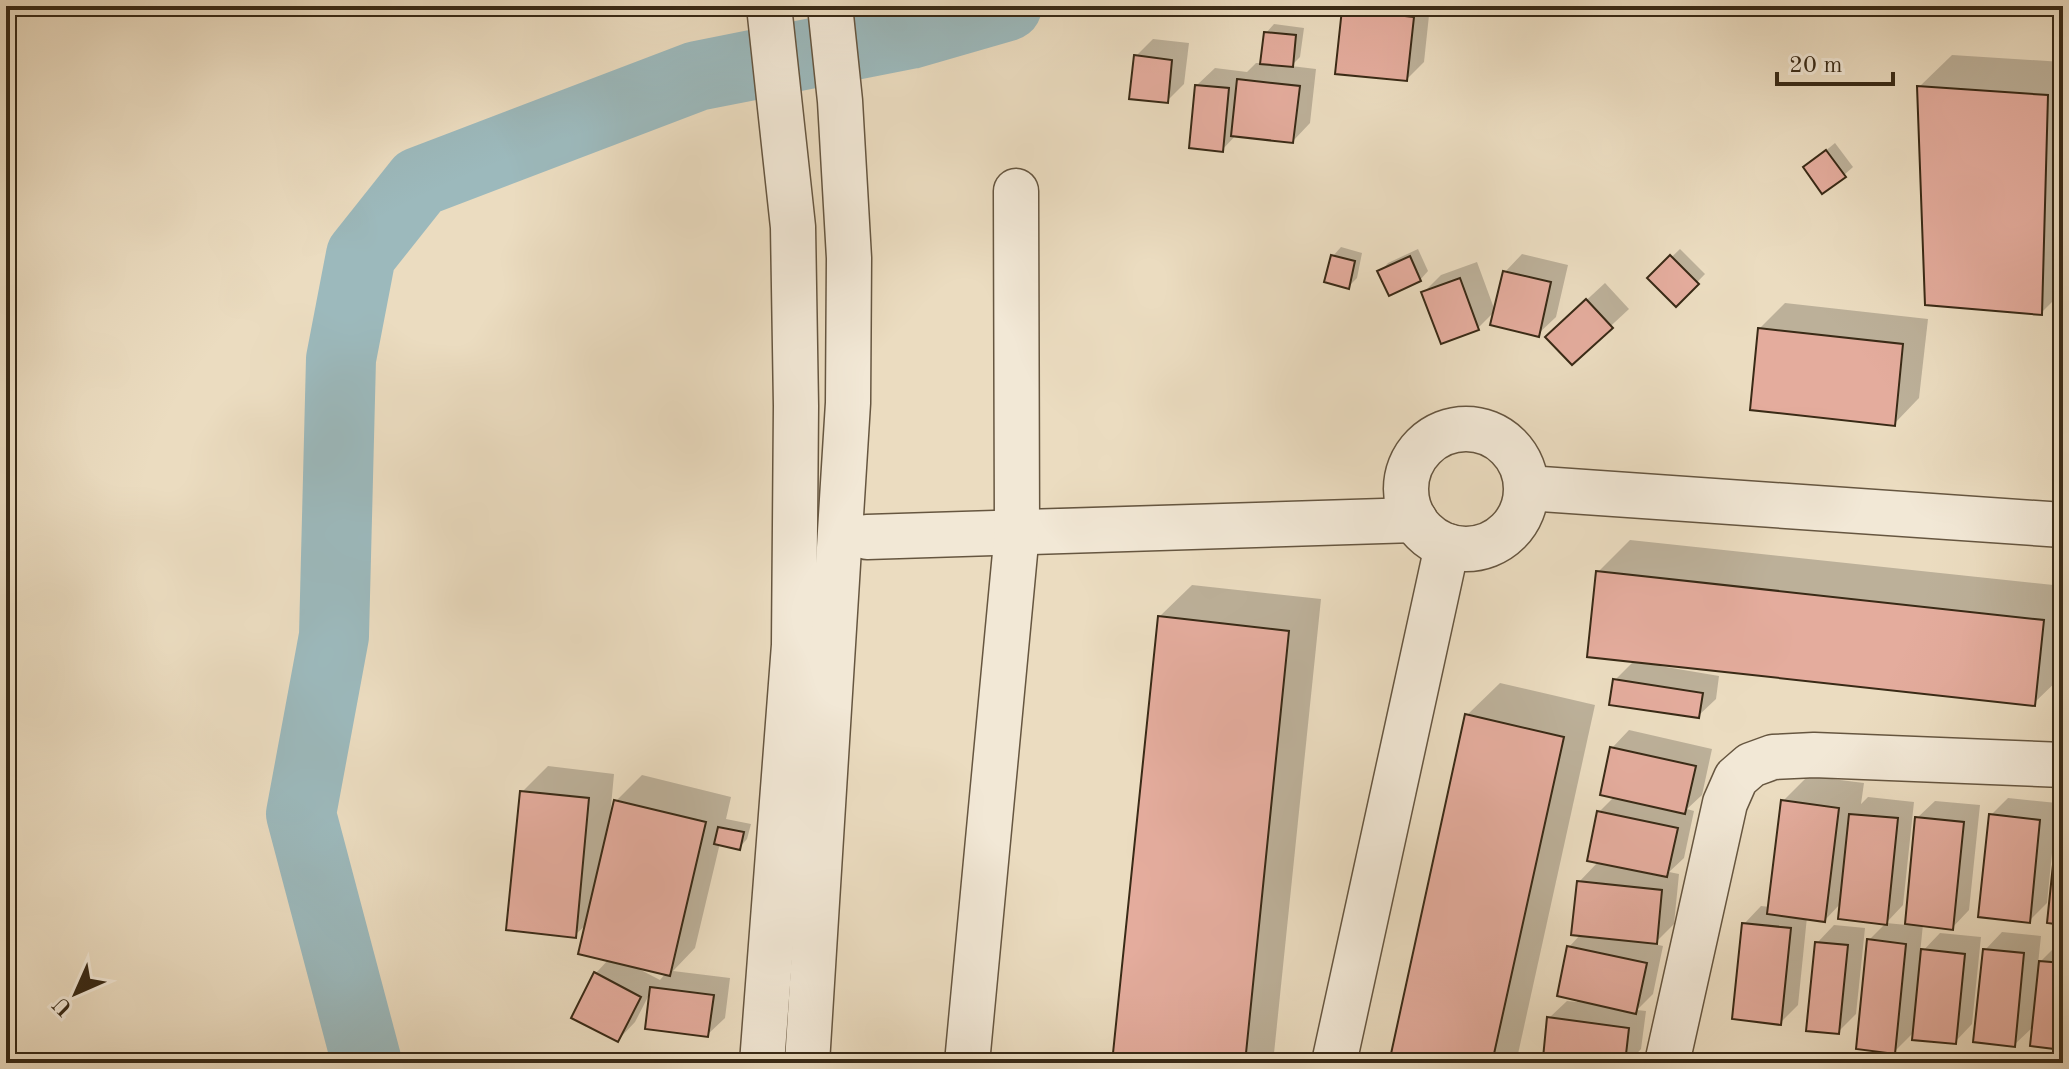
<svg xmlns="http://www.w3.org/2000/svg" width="2069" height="1069" font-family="'Old Standard TT',serif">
	<rect width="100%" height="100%" fill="#ebdcc0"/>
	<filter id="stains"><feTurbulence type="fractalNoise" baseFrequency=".0025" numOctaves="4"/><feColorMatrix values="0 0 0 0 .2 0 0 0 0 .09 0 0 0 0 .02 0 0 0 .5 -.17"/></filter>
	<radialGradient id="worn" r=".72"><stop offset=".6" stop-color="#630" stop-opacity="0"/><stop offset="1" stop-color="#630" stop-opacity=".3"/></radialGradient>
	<!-- shadow -->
	<g fill="#0003" fill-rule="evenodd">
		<polygon points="1348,6 1430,6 1424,62 1407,79 1344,10"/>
		<polygon points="1274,24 1304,28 1300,57 1291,66 1316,69 1310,123 1293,141 1237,134 1222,150 1197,85 1215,68 1247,72 1256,63 1262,63 1266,33"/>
		<polygon points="1153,39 1189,43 1184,84 1167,101 1136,56"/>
		<polygon points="1952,55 2063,62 2063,291 2041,313 1919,87"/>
		<polygon points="1835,143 1853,167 1844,175 1806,167"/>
		<polygon points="1341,247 1362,253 1357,278 1348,287 1333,256"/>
		<polygon points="1418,249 1428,271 1420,280 1380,272 1388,263"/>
		<polygon points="1680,249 1705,274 1676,304 1650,278"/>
		<polygon points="1522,254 1568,265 1556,317 1538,334 1495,311 1478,328 1424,292 1441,275 1477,262 1495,311 1505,272"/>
		<polygon points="1605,283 1629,309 1572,362 1565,320"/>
		<polygon points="1785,303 1928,319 1919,398 1894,424 1759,329"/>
		<polygon points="1630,540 2063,586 2063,675 2034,703 1660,663 1660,666 1719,676 1716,699 1698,716 1615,680 1635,660 1598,572"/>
		<polygon points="1192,585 1321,599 1273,1063 1114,1063 1159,617"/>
		<polygon points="1500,683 1595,705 1516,1063 1391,1063 1467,715"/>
		<polygon points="1629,730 1712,749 1702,795 1687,809 1694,811 1684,858 1669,872 1679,874 1674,924 1654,944 1663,946 1653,994 1637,1010 1646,1011 1641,1049 1628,1063 1536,1063 1545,1054 1549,1018 1567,1001 1577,1002 1569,947 1581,934 1579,882 1599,861 1599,812 1615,796 1612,748"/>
		<path d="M548,766l66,8 -4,43 6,-16 26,-26 89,22 -5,22 25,5 -4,15 -8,9 -19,-5 -25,105 -22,23 57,7 -5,40 -18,17 -56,-44 -16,31 -17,18 -22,-67 13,-14 -21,-36 -13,12 -53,-143zM635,967l31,6 -6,7z"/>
		<polygon points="1808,776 1864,783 1861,804 1868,797 1914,802 1903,905 1886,923 1907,925 1917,818 1935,801 1980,805 1969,910 1952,928 1923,924 1920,954 1940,933 1981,937 1972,1024 1955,1042 1914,1038 1915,1031 1894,1052 1858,1048 1869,940 1886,923 1840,918 1841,903 1825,920 1807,917 1798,1005 1780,1023 1734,1018 1744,924 1761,906 1770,907 1783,801"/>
		<polygon points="2008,798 2057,803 2047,903 2029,921 1991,815"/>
		<polygon points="1834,925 1865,928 1856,1014 1838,1032 1817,943"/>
		<polygon points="2002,932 2041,936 2038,964 2058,944 2063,945 2063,1048 2035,1025 2014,1045 1985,950"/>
	</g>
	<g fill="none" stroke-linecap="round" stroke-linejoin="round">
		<!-- river -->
		<polyline stroke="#9cb9bc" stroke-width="70" points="367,1063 301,814 334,636 341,359 361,255 419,182 697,76 910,34 1007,6"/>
	</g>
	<!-- building -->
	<g fill="#e4ac9d" stroke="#392a16" stroke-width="2">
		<polygon points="1342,9 1414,17 1407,81 1335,74"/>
		<polygon points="1264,32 1296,35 1293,67 1260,64"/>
		<polygon points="1134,55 1172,60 1168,103 1129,99"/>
		<polygon points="1237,79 1300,86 1293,143 1231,136"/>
		<polygon points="1195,85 1229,88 1223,152 1189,148"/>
		<polygon points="1917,86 2048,95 2042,315 1925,305"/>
		<polygon points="1826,150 1846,177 1822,194 1803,167"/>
		<polygon points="1331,255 1355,261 1349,289 1324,282"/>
		<polygon points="1670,255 1699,284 1676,307 1647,278"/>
		<polygon points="1410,256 1421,281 1389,296 1377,271"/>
		<polygon points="1503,271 1551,282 1539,337 1490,325"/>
		<polygon points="1460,278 1479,330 1441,344 1421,292"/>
		<polygon points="1586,299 1613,328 1572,365 1545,337"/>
		<polygon points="1758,328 1903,344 1895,426 1750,410"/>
		<polygon points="1596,571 2044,620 2035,706 1587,657"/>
		<polygon points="1158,616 1289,631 1245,1063 1112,1063"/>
		<polygon points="1613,679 1703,693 1699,718 1609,705"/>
		<polygon points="1465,714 1564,737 1492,1063 1389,1063"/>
		<polygon points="1610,747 1696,766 1685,814 1600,795"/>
		<polygon points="520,791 589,798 576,938 506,930"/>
		<polygon points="614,800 706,822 670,976 578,954"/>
		<polygon points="1781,800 1839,808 1825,922 1767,914"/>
		<polygon points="1597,811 1678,828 1667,877 1587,861"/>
		<polygon points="1849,814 1898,818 1887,925 1838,919"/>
		<polygon points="1989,814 2040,820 2030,923 1978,917"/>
		<polygon points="1915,817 1964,822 1953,930 1905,924"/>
		<polygon points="2057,826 2063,827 2063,925 2047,923"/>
		<polygon points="718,827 744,832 740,850 714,844"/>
		<polygon points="1577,881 1662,890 1657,944 1571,935"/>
		<polygon points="1742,923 1791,928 1781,1025 1732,1019"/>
		<polygon points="1867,939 1906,944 1895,1054 1856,1049"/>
		<polygon points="1815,942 1848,945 1839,1034 1806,1031"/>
		<polygon points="1567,946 1647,963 1636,1014 1557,996"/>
		<polygon points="1921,949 1965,954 1956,1044 1912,1040"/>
		<polygon points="1983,949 2024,953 2015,1047 1973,1042"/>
		<polygon points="2039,961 2063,963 2063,1050 2030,1046"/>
		<polygon points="594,972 641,997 618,1042 571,1018"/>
		<polygon points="650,987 714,995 708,1037 645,1029"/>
		<polygon points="1547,1017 1629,1028 1625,1063 1543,1058"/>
	</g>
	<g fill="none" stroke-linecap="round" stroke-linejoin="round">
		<!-- minor casing -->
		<g stroke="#665640" stroke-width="47">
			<g id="minor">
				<circle cx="1466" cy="489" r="60"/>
				<polyline points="1527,488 2063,525"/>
				<polyline points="867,537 1415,520"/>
				<polyline points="762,1063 794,645 796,406 793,227 769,6"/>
				<polyline points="807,1063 848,403 849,258 840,101 830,6"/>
				<polyline points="967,1063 1017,532 1016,191"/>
				<polyline points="1334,1063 1447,546"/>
				<polyline points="1667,1063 1725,803 1736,778 1751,765 1773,757 1814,755 2063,765"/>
			</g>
		</g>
		<!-- minor -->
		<use href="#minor" stroke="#f2e8d6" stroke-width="44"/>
	</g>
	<!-- margin -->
	<rect width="2069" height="1069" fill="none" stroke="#ebdcc0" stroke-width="32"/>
	<rect x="8" y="8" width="2053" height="1053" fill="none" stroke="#392a16" stroke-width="4"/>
	<rect x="16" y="16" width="2037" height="1037" fill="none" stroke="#392a16" stroke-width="2"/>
	<!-- north arrow -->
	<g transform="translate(76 993) rotate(225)" stroke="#f2e8d6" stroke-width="6" paint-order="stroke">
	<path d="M0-6L14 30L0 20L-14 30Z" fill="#392a16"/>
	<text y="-12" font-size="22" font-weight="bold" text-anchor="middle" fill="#392a16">U</text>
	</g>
	<!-- scale -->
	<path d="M1777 72v12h116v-12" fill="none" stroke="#392a16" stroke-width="4"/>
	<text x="1789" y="72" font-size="24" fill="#392a16" stroke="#f2e8d6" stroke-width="6" paint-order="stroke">20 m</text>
	<rect width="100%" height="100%" filter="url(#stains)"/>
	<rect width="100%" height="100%" fill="url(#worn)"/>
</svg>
